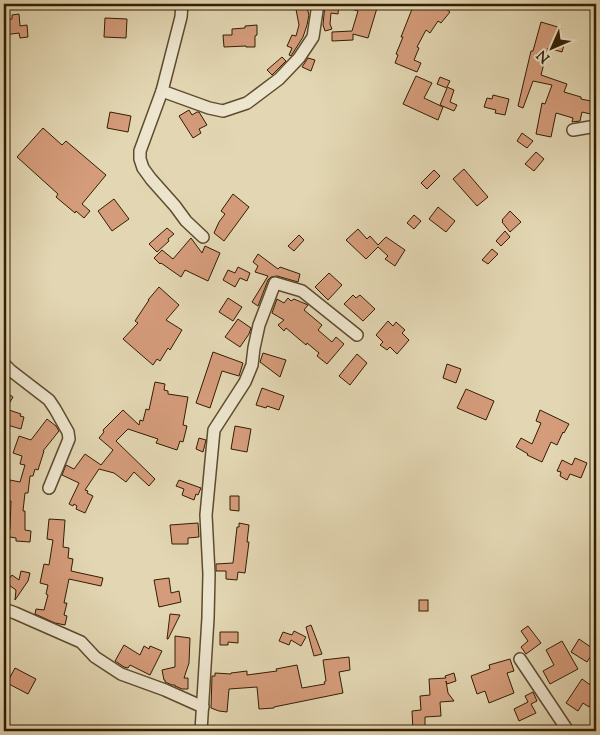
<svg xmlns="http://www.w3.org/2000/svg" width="600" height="735" font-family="'Sorts Mill Goudy',serif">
	<rect width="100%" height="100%" fill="#e3d7b3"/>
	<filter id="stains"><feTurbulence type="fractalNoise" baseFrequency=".004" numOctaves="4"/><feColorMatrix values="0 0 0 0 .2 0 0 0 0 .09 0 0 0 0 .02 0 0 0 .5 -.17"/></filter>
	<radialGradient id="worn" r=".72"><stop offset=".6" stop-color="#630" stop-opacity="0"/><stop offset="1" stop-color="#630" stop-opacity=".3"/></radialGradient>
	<!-- building -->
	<g fill="#d59c7b" stroke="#321e01">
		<polygon points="295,4 306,4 309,15 307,25 303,37 291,56 289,55 292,48 287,46 292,35 296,36 299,25"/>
		<polygon points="325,4 339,4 338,14 331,13 330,24 332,29 325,31 323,25"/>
		<polygon points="341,4 364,4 377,8 368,38 353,34 353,40 332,41 332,32 352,31 358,11 341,6"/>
		<polygon points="414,4 440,4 450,12 441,23 438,21 430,33 426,30 417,47 419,48 414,60 421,63 417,72 395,63 398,55 396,54 403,37 401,37"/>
		<polygon points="19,14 20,26 27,25 28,37 20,38 19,33 4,35 4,20 12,19 12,15"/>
		<polygon points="105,18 127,19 126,38 104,37"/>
		<polygon points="541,22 561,28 557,43 564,45 562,52 548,48 541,75 567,84 564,92 581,97 581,99 596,102 595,115 582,112 580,121 572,122 573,118 556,113 551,137 536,134 542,103 545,104 552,85 533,81 523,108 518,106 531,51 533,51"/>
		<polygon points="257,25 257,35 255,36 255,47 246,47 246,46 224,47 223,35 232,35 232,29 245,28 245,26"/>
		<polygon points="282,57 286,61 272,75 267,70"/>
		<polygon points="308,58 315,60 311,71 302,67"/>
		<polygon points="416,76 432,83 424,98 443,107 438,120 403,104"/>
		<polygon points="440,77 450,81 447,87 454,90 450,102 457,105 454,111 440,105 447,88 437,84"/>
		<polygon points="493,95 509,99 505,115 495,113 496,110 484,107 487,98 492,99"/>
		<polygon points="189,110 192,115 197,112 199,112 207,125 199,129 201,133 193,138 179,116"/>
		<polygon points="110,112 131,116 128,132 107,128"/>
		<polygon points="43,128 62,145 66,141 106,175 82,204 90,211 84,218 76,211 75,213 56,197 58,194 17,157"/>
		<polygon points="522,133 533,141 527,148 517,141"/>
		<polygon points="536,152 544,159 534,171 525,164"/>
		<polygon points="464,169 488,197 477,206 453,179"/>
		<polygon points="434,170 440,176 427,189 421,183"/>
		<polygon points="233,194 249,207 224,241 214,233 219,222 225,214 221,211"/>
		<polygon points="114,199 129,219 112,231 98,211"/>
		<polygon points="438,207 455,221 446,232 429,219"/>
		<polygon points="510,211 521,222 510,232 502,222 503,221 502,220"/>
		<polygon points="414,215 421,221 414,229 407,223"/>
		<polygon points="167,228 174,234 168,239 169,241 157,252 149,244"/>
		<polygon points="358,229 367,239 370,236 378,245 386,237 405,250 395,266 385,259 388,256 378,247 366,259 346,240"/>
		<polygon points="505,231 510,237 501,246 496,241"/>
		<polygon points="299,235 304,240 294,251 288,246"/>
		<polygon points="191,238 202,253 205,246 220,253 208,281 185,270 181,277 161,263 160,264 154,258 162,250 173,259"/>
		<polygon points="492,249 498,254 488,264 482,260"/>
		<polygon points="258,254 278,269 280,267 300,274 298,282 277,276 271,277 268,280 258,306 252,302 268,276 255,272 258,266 253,262"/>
		<polygon points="238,267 250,273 247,281 240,278 235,287 223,280 228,270 235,273"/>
		<polygon points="329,273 342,285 328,300 315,287"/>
		<polygon points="159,287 179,305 166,320 182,330 170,350 168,348 160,361 157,359 153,365 123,339 138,323 135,321 149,300 148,300"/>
		<polygon points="353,295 356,298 360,295 375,309 363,321 344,304"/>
		<polygon points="228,298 242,307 233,321 219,312"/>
		<polygon points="288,298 291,301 294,299 308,305 304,310 322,325 318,330 332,342 336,337 344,344 327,364 317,356 319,353 307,343 306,345 286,328 284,331 278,325 284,320 272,313 277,299 284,303"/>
		<polygon points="238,319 251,328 249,334 240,347 225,337"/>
		<polygon points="388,321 393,326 396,322 405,330 402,333 409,340 397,354 390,347 387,350 380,345 383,342 376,335"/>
		<polygon points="213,352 243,363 239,376 222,371 210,408 196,403"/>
		<polygon points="263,353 286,360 280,377 260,362"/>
		<polygon points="357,354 367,363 350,385 339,376"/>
		<polygon points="447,364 461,369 456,383 443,378"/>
		<polygon points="155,382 165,384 164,390 168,391 168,394 188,397 183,425 187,426 183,442 180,441 177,450 156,443 158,439 128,429 116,441 155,479 149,486 134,472 126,482 114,473 99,469 85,490 88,491 87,493 93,496 85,513 76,509 77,506 74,504 73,506 69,504 79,483 62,475 66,465 74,469 85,454 101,465 113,450 99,438 104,432 103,430 123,410 139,425 140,420 143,421 146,409 149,410"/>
		<polygon points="262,388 284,396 279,410 267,406 266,408 256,405"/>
		<polygon points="466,389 494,401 486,420 457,408"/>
		<polygon points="4,391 13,397 6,409 21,414 20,416 24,417 21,429 4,424"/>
		<polygon points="540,410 569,424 564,433 563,432 557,445 551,442 542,462 527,455 528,454 516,447 521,438 532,444 541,423 536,421"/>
		<polygon points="47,419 56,426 59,431 43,451 44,451 38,470 35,469 33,476 30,476 28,493 25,493 23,511 25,511 25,530 31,531 30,542 16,541 16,538 4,536 4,528 10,529 11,501 7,500 10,480 20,482 25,465 20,464 22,456 13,453 19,436 31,440"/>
		<polygon points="235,426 251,429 247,452 231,449"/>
		<polygon points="199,438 206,440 203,452 196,449"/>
		<polygon points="575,458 587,463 581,478 570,474 567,480 560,476 561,472 557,471 562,460 572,465"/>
		<polygon points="179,480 201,488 198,495 196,494 194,500 182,495 184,489 176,486"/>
		<polygon points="230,496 239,496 239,511 230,510"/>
		<polygon points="49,519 65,520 63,547 69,548 68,558 73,559 71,571 103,578 101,586 69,579 64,603 67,603 64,615 67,616 65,625 55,623 35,614 36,609 44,610 48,595 46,594 48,585 40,583 44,564 49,565 53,540 47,539"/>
		<polygon points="198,523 199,537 188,538 188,544 172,544 170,525"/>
		<polygon points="239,523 249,525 247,542 249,542 245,573 238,572 237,580 226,579 226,571 216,571 216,564 233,563 237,527 239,527"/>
		<polygon points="21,571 30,573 28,581 15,600 16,590 6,583 12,575 19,580"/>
		<polygon points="169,578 171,593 179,591 181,602 159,607 154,580"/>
		<rect x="419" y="600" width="9" height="11"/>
		<polygon points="170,614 180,615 168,639 167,639"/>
		<polygon points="311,625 322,654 314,656 306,627"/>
		<polygon points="528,626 541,643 526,654 521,647 528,641 521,631"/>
		<polygon points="294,631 306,637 301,646 291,640 289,645 279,641 283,632 292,635"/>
		<polygon points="220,632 238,632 238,643 228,642 228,645 220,645"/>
		<polygon points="175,636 190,638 189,663 184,678 188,678 188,689 182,689 175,686 175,685 172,685 165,682 165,680 164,680 162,670 175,667"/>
		<polygon points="579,639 595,650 587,662 571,652"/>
		<polygon points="562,641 578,669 550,684 543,671 554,665 546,650"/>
		<polygon points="124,645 140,655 144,646 149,649 150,646 162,651 150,675 130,665 128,668 124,667 115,661"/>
		<polygon points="349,657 350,670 339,672 343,693 274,707 274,708 259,709 257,687 229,689 227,712 219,711 211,708 212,676 215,676 215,673 231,674 231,673 247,671 247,675 277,671 276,669 297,665 302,688 325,684 324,682 326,681 323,660"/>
		<polygon points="510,659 514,671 507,673 514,693 489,703 485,691 477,694 471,676 490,669 489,665"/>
		<polygon points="15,668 36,679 28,694 7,683"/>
		<polygon points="454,673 456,681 447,684 446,681 448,693 454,701 440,702 441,716 425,717 425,731 413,731 412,711 421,710 420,696 430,695 429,679 446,678 445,676"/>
		<polygon points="582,679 596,689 592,696 595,698 589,707 583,703 578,711 566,703"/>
		<polygon points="533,692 537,701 531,704 536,713 519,721 514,709 528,702 525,696"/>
	</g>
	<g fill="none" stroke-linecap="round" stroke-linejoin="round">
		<!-- minor casing -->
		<g stroke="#5e4c2e" stroke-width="14">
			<g id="minor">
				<polyline points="182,4 181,17 162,91 140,151 140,159 143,168 151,179 175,206 186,221 203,237"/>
				<polyline points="162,91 209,108 223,111 247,103 279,79 299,58 313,37 318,4"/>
				<polyline points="573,130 596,126"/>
				<polyline points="4,364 10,370 49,400 55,409 68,432 69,439 49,488"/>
				<polyline points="4,609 15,613 81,642 95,657 121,674 165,690 203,707"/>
				<polyline points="520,659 568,731"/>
				<polyline points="201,731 208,618 209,574 206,515 214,430 245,382 252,365 254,348 259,325 275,283 302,291 357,335"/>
			</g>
		</g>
		<!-- minor -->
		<use href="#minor" stroke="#ede5ce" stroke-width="11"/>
	</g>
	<!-- margin -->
	<rect width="600" height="735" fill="none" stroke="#e3d7b3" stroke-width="20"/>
	<rect x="5" y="5" width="590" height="725" fill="none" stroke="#321e01" stroke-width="2.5"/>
	<rect x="10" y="10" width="580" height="715" fill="none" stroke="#321e01"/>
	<!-- north arrow -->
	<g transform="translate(552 48) rotate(225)" stroke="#ede5ce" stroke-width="4" paint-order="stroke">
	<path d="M0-4L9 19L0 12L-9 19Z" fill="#321e01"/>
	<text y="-8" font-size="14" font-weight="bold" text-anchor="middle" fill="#321e01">N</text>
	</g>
	<rect width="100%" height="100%" filter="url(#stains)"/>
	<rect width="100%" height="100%" fill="url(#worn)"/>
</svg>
